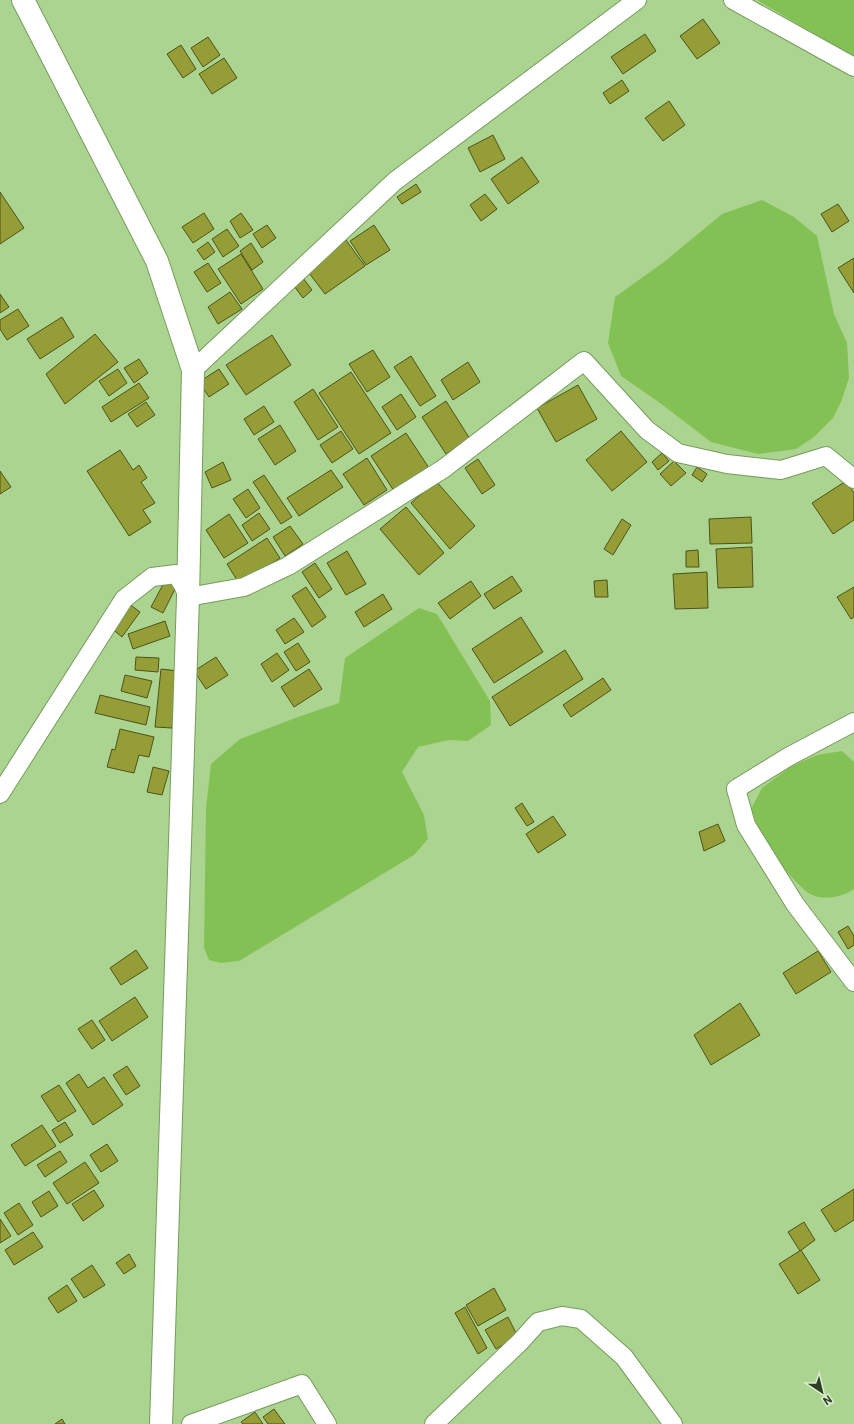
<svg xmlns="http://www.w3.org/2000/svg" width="854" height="1424" font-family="Roboto,sans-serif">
	<rect width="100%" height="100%" fill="#acd491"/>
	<!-- water -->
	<g fill="#83c154">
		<polygon points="757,0 854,0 854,57 851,56"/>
		<polygon points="762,200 794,217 817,236 834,314 847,343 849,378 841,402 833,418 814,437 796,449 758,454 711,442 660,403 621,376 608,343 615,297 664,262 722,214"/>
		<polygon points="419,608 437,614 490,701 491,725 468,741 449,740 418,747 402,772 424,815 428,839 414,855 239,961 221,963 209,960 204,948 206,808 211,764 240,739 298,717 339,703 345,658"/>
		<path d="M842,751l12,11v127c-11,8 -31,12 -44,5 -9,-5 -35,-35 -42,-45 -7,-10 -12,-28 -17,-40l11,-21 28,-21 27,-12z"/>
	</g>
	<!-- building -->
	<g fill="#959d37" stroke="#4e5218">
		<polygon points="703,19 720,43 697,59 680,36"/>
		<polygon points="645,34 656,51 623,74 611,57"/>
		<polygon points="208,37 220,55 203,67 191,48"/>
		<polygon points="181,45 196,69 183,78 167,54"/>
		<polygon points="224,58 237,78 212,94 199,74"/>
		<polygon points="622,80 629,91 610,104 603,93"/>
		<polygon points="669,101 685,125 663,141 645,118"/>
		<polygon points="493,135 505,159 480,172 468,148"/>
		<polygon points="522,157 539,182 508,204 491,179"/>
		<polygon points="416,184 421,192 402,204 397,197"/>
		<polygon points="0,192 24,228 0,244"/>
		<polygon points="485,194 497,209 481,221 470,205"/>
		<polygon points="838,204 849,221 832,232 821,214"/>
		<polygon points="204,213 214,229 193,243 182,227"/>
		<polygon points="241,213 253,230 240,238 230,221"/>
		<polygon points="267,225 276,238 262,248 253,234"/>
		<polygon points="374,225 390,250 366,265 350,241"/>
		<polygon points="227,229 239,246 223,257 212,239"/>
		<polygon points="346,240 365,266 325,294 306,269"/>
		<polygon points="208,242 215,252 204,260 197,250"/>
		<polygon points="251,243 263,262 252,270 240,251"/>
		<polygon points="241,254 263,289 241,304 218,269"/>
		<polygon points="854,258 854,293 838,268"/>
		<polygon points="208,263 221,283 207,292 194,272"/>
		<polygon points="300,274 312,290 303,298 291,282"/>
		<polygon points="230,292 242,309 218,324 208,307"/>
		<polygon points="0,294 9,307 0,313"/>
		<polygon points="18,309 29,326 7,340 0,329 0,320"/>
		<polygon points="62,317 74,337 40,359 27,339"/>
		<polygon points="95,334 118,362 65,404 46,374"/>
		<polygon points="272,335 291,365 246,395 226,365"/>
		<polygon points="373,350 390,377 367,392 349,364"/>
		<polygon points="411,356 436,396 420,406 394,367"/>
		<polygon points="139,359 148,373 134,383 124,368"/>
		<polygon points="468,362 480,382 453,400 441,380"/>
		<polygon points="118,369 127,383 109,396 99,381"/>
		<polygon points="219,369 229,384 209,397 199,382"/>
		<polygon points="351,372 391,433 359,454 319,393"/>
		<polygon points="139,383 149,398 111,422 102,407"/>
		<polygon points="578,385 597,419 556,442 537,408"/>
		<polygon points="313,389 338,427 318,440 294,402"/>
		<polygon points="401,394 416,417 397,430 382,407"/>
		<polygon points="446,401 470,439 446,454 422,417"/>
		<polygon points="146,402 155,415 137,427 128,414"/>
		<polygon points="264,406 274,422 254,435 244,419"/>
		<polygon points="280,425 296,451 275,465 258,439"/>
		<polygon points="341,431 353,449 332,463 320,445"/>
		<polygon points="621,431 647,462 612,491 586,460"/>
		<polygon points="406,433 431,471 396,494 371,456"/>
		<polygon points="120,450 133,470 139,465 147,478 141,482 155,503 143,510 151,522 129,536 87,471"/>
		<polygon points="662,453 669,461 658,470 652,462"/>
		<polygon points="367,458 387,490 364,505 343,474"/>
		<polygon points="478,459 495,485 482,494 465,468"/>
		<polygon points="674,461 686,473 671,486 660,474"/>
		<polygon points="223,462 231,480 212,488 205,472"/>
		<polygon points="697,467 707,474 702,482 692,475"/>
		<polygon points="331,470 343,487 299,516 287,498"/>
		<polygon points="0,471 11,487 0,494"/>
		<polygon points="264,475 292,517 281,524 253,482"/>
		<polygon points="436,481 475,526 450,549 411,503"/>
		<polygon points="846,481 854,493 854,520 833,534 812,503"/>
		<polygon points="248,489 260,508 246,518 233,499"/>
		<polygon points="406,507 444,553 419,575 380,529"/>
		<polygon points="259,513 270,529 252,541 242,525"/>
		<polygon points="229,514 248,543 224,558 206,530"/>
		<polygon points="751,517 752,543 710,544 709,519"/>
		<polygon points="622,519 631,525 613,555 604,549"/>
		<polygon points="290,526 303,544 285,556 273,537"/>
		<polygon points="267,538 280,558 240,585 227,564"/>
		<polygon points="752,547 753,587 718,588 716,549"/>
		<polygon points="698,550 699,567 686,567 686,551"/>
		<polygon points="347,551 366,584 346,595 327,563"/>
		<polygon points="315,563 332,589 319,598 302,572"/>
		<polygon points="707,572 708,608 675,609 673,574"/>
		<polygon points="512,576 522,591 494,609 484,594"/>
		<polygon points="167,577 178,583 163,613 151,607"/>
		<polygon points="607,580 608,597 595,597 594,581"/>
		<polygon points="471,581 481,596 450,619 438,603"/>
		<polygon points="306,587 326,617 312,627 292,596"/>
		<polygon points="854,587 854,617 851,619 837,597"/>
		<polygon points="383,594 392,609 364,627 355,612"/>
		<polygon points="128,603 140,612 122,637 110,627"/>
		<polygon points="521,617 543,652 494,683 472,649"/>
		<polygon points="294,618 304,632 285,644 276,630"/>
		<polygon points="165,621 170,636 133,649 128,634"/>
		<polygon points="298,643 310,662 296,671 284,652"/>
		<polygon points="565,650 583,679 510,726 492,697"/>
		<polygon points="277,653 289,670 272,682 261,664"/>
		<polygon points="136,657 159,658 158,672 135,670"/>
		<polygon points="216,657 228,675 206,689 194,671"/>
		<polygon points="161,669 179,671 172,728 155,727"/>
		<polygon points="309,669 322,689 294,707 281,687"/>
		<polygon points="125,675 152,681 147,698 121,691"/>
		<polygon points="603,678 611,690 571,717 563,705"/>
		<polygon points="100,695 150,707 146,725 95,713"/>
		<polygon points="120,729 154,737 149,757 139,755 134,773 107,767 112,749 115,750"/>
		<polygon points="153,767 169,771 162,795 147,792"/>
		<polygon points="522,803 534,822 527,826 515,808"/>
		<polygon points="553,816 566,835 538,853 526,834"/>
		<polygon points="718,824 725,841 704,851 699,832"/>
		<polygon points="848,926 854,936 854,945 848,949 838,932"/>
		<polygon points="136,950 148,968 121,985 110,968"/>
		<polygon points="818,951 831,972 796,994 783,973"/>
		<polygon points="135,997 148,1017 112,1041 99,1021"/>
		<polygon points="740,1003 760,1035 711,1065 694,1035"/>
		<polygon points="92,1020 105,1040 92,1049 78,1029"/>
		<polygon points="127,1066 140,1086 126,1095 113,1075"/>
		<polygon points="79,1074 88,1088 104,1077 123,1105 93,1125 66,1083"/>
		<polygon points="59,1085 76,1111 58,1122 41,1096"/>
		<polygon points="65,1122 73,1135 60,1143 52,1130"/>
		<polygon points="42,1125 56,1146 25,1166 11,1145"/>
		<polygon points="107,1144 118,1161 101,1172 90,1155"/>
		<polygon points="60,1151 67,1162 45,1177 37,1165"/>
		<polygon points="85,1162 99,1183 67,1204 53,1183"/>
		<polygon points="854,1189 854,1220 835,1232 821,1210"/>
		<polygon points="94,1190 104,1206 83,1221 72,1204"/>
		<polygon points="49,1191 58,1206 41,1217 32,1202"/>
		<polygon points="19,1203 33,1225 18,1235 4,1213"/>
		<polygon points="0,1219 11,1236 0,1243"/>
		<polygon points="804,1222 815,1240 800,1251 788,1232"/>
		<polygon points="33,1232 43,1247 14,1265 5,1250"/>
		<polygon points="801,1250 820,1280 798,1294 779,1264"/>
		<polygon points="129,1254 136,1266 124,1274 116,1263"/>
		<polygon points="92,1265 105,1285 84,1298 71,1279"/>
		<polygon points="67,1285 77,1301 58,1313 48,1298"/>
		<polygon points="494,1288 506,1310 478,1326 466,1305"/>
		<polygon points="465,1307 487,1348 478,1354 455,1313"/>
		<polygon points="508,1317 518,1337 496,1349 485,1330"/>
		<polygon points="274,1409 285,1424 268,1424 263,1417"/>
		<polygon points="255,1412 263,1424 243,1424 241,1422"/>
		<polygon points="62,1419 65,1424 55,1424"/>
	</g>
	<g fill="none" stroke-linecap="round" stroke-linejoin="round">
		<!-- minor casing -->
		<g stroke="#769c5c" stroke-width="20">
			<g id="minor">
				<polyline points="733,0 854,67"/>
				<polyline points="193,370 395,181 637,0"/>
				<polyline points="854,722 788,757 736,789 746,825 795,904 854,982"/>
				<polyline points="0,794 124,599 152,577 176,574 183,585 188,597 244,587 288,566 443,469 584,361 647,430 678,453 727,464 781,470 826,456 854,479"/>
				<polyline points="191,1424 302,1384 327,1424"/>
				<polyline points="434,1424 520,1342 538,1322 562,1316 581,1319 624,1357 673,1424"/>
			</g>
		</g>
		<!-- secondary casing -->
		<g stroke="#769c5c" stroke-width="24">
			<polyline id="secondary" points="23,0 157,261 193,370 188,597 161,1424"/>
		</g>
		<!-- minor -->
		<use href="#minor" stroke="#fff" stroke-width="18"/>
		<!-- secondary -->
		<use href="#secondary" stroke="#fff" stroke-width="22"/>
	</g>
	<!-- north arrow -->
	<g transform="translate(822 1392) rotate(145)" stroke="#d9eecc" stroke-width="3" paint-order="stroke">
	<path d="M0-3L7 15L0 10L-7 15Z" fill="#2e3e23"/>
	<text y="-6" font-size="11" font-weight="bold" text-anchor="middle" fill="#2e3e23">N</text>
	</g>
</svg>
